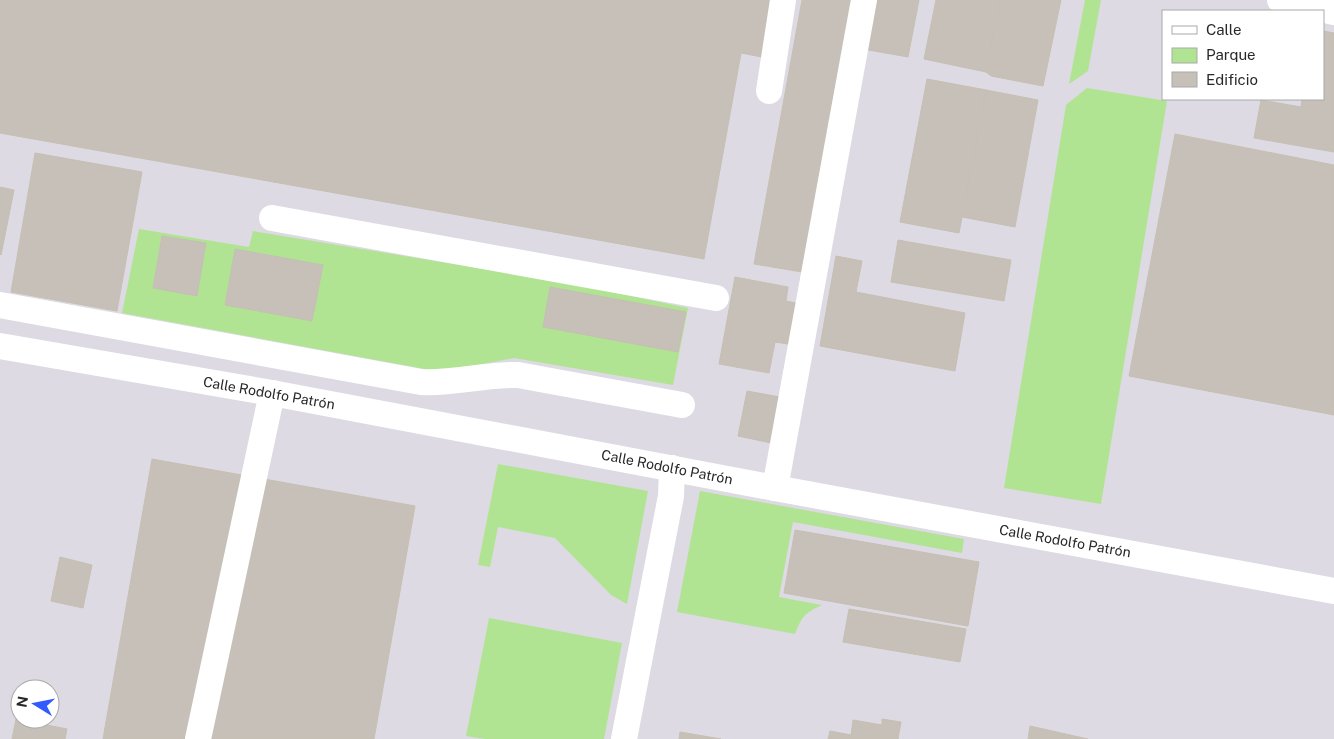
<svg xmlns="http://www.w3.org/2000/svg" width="1334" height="739" font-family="'Public Sans',sans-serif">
	<rect width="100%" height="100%" fill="#ebe3d9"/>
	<!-- industrial -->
	<path fill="#dddae3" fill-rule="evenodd" d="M0,0h1334v739h-1334zM1163,11h160v88h-160zM20,689h30v30h-30z"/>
	<!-- green -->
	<g fill="#b0e493">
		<polygon points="1085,0 1101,0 1088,71 1069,84"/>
		<polygon points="1087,88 1167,101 1101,504 1004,488 1066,105"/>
		<polygon points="139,229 249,247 253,231 508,273 588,287 688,308 673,385 514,358 441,372 122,313"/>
		<polygon points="498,464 648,491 627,604 611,595 555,538 498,527 490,567 478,565"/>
		<path d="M700,491l264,48 -2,14 -169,-31 -14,75 43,8c-17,8 -20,11 -27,29l-118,-22z"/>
		<polygon points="489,618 622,643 604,739 485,739 466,736"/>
	</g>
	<!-- building -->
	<g fill="#c6c0b9" stroke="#c6bfb3">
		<polygon points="0,0 772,0 762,57 741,53 704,259 0,133"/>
		<polygon points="802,0 852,0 802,272 754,264"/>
		<polygon points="873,0 919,0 908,57 863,49"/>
		<polygon points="936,0 1000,0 986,72 924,59"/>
		<polygon points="1000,0 1061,0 1043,86 991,76 986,72"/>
		<polygon points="1323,31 1334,33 1334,152 1254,138 1261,100 1301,107 1302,99 1323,99"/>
		<polygon points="927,79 986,90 959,233 900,222"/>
		<polygon points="986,90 1038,100 1015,227 962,217"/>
		<polygon points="1175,134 1334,165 1334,415 1129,376"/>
		<polygon points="35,153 142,172 117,311 11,292"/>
		<polygon points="0,187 14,190 1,255 0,254"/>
		<polygon points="162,236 206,243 197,296 153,288"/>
		<polygon points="898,240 1011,260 1004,301 891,282"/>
		<polygon points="235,249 323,265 312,321 225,305"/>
		<polygon points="836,256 862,261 856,292 965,313 955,371 820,346"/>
		<polygon points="735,277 788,287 786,301 796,303 788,344 775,342 769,373 719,364"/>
		<polygon points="550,287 686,312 678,352 543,327"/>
		<polygon points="747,391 780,397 771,443 738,436"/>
		<polygon points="152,459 415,506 374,739 103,739"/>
		<polygon points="795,530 979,562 968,626 784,593"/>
		<polygon points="60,557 92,565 83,608 51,601"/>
		<polygon points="849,609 966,629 960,662 843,642"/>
		<polygon points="16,719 67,729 65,739 12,739"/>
		<polygon points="882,719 901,722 898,739 828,739 830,731 851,735 853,720 882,725"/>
		<polygon points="1030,726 1088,739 1028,739"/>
		<polygon points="680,732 721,739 679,739"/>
	</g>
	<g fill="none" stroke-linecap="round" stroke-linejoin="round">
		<!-- minor -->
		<g stroke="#fff" stroke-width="26">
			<polyline points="1280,0 1334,12"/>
			<polyline points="769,91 783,0"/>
			<polyline points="272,218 716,298"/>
			<path d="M0,305l421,77c32,2 64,-8 97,-7l164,30"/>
			<polyline points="0,346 272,393 775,488 1334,591"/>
			<polyline points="775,488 864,0"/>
			<polyline points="198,739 272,393"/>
			<polyline points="624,739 671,496 672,468"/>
		</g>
	</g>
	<g text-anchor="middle" stroke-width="5" stroke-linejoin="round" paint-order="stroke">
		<!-- street labels -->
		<g font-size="14" fill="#282828" stroke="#fff">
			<text transform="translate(269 393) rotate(10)" y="5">Calle Rodolfo Patrón</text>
			<text transform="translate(667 467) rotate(11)" y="5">Calle Rodolfo Patrón</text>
			<text transform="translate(1065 541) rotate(10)" y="5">Calle Rodolfo Patrón</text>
		</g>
	</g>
	<!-- legend -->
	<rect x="1162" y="10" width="162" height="90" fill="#ffffff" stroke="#a9a9a9"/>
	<rect x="1172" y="26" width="25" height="8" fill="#ffffff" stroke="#a9a9a9"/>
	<text x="1206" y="35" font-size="15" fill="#282828">Calle</text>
	<rect x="1172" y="48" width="25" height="15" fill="#b0e493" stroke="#a9a9a9"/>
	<text x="1206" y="60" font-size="15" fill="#282828">Parque</text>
	<rect x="1172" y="72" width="25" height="15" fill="#c6c0b9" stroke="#a9a9a9"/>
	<text x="1206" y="85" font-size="15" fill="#282828">Edificio</text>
	<!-- north arrow -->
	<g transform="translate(35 704) rotate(280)"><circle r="24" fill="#ffffff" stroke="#a9a9a9"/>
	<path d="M0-4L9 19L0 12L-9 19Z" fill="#325bff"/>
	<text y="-8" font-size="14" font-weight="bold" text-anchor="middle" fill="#282828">N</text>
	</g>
</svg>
